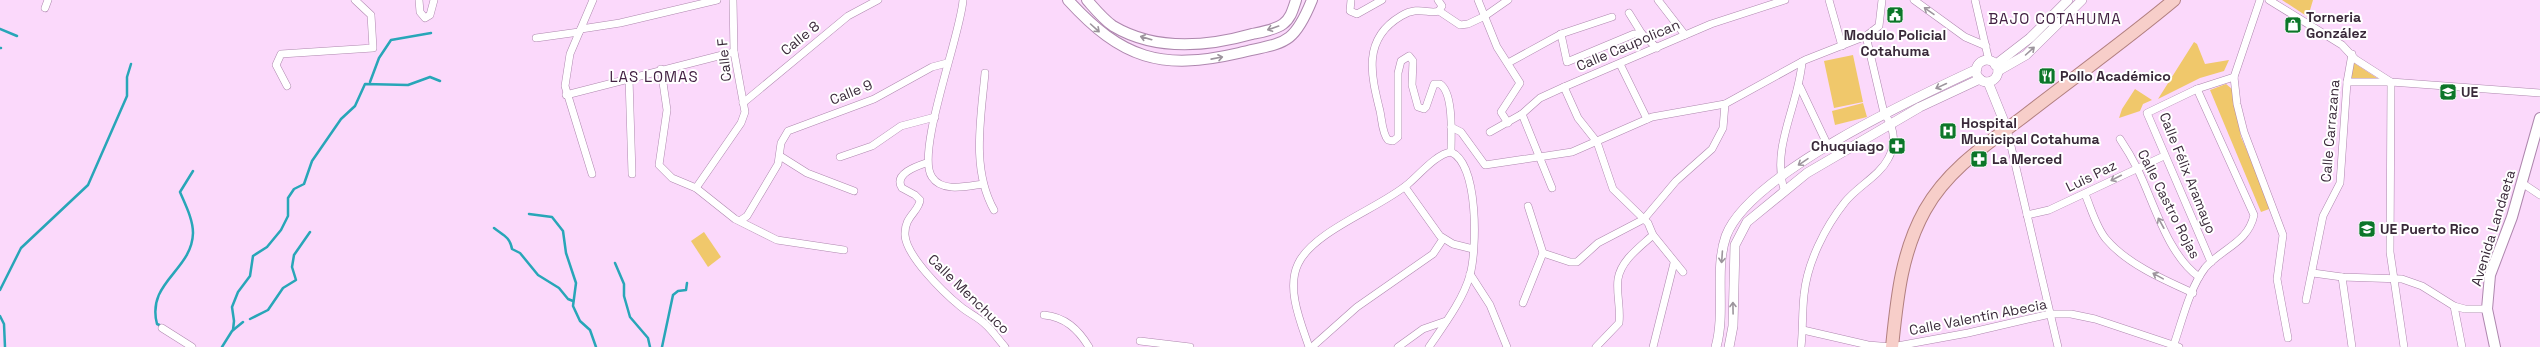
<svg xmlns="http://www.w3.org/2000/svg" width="2540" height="347" font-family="'Space Grotesk',sans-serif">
	<rect width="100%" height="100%" fill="#fbd9fb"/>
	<!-- green -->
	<g fill="#f0c86b">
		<polygon points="2282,0 2313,0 2308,17"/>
		<polygon points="2194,42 2197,44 2205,64 2229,60 2224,71 2200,78 2158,99"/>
		<polygon points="1853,55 1863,102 1834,108 1824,61"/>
		<polygon points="2354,63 2377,78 2377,80 2350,78"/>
		<polygon points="2226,84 2232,89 2241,137 2272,208 2261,212 2210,90"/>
		<polygon points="2135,89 2152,100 2143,104 2140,111 2119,118 2122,109"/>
		<polygon points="1863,103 1867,117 1835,125 1832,111"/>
		<polygon points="704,232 721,257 708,267 691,241"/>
	</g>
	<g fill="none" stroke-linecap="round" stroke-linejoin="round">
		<!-- stream -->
		<g stroke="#28a6b8" stroke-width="2.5">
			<polyline points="0,29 17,36"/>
			<polyline points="0,48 1,48"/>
			<polyline points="370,82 379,58 391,40 431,33"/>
			<polyline points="529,214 552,217 563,231 566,253 576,283 573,306 580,321 590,330 596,347"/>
			<path d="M494,228c9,7 16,9 18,21l8,4 18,22 21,13 9,11 5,2"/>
			<polyline points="615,263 624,284 624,296 630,317 648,338 650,347"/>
			<polyline points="0,290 21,248 88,185 127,96 127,77 131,64"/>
			<polyline points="0,316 4,324 5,347"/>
			<polyline points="250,319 268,310 283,288 296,280 292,267 294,255 310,232"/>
			<path d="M162,326l-5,-2c-11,-42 35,-53 36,-91 0,-14 -8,-29 -13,-41l13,-21"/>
			<polyline points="233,330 234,321 232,307 238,292 250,276 253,256 267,247 281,230 288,216 288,198 294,189 304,184 312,161 341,119 355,106 365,84 408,85 430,77 440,81"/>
			<polyline points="222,347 232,331 243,322"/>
			<polyline points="662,347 673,295 678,291 686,290 687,283"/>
		</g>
		<!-- minor casing -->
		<g stroke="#ae87ae" stroke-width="8">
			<g id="minor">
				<polyline points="419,0 420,12 425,18 430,15 434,0"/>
				<path d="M963,0c-2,34 -48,153 -31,177 10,16 36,9 51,7"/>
				<polyline points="1351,0 1350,11 1357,14 1382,0"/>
				<path d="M1438,0l4,6 -3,5c-10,4 -20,-6 -38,5 -39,23 -30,59 -21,95 2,9 2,22 8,29l5,1 5,-4v-64l3,-12 8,-5 4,5 -1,24 6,22 6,2 2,-2 8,-23h6c14,9 11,52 11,68"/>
				<polyline points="1478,0 1497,47 1520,83 1501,112 1508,123"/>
				<polyline points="1658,0 1685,35"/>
				<polyline points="1829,0 1842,46"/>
				<polyline points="1914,0 1965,37 1986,46"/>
				<polyline points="1975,0 1989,61"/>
				<polyline points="2260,0 2234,77 2237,104 2244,132 2283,235 2277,279 2288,338"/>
				<polyline points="2269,0 2342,45 2355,59 2391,82 2540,93"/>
				<polyline points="45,8 48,0"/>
				<polyline points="1439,11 1460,25 1468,24 1485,16 1508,0"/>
				<polyline points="1629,13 1642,34 1657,48"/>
				<polyline points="581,29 620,23 717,0"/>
				<polyline points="1561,34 1567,62 1634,34 1642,34"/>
				<polyline points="536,38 579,32"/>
				<polyline points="1508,63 1561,34 1612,17"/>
				<polyline points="1620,64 1647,119"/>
				<polyline points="661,69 667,110 659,165 672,178 696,188 735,219 777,240 844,250"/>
				<path d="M985,73c-4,45 -14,96 9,137"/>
				<polyline points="629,78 632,174"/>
				<polyline points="2347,82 2391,82 2390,252 2404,347"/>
				<polyline points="287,86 276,65 281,54 373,48 371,15 355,0"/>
				<polyline points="1564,87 1578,118 1597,142 1613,189 1648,223 1653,235 1683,272"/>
				<polyline points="1800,87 1828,146"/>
				<polyline points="566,95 734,52"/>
				<polyline points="743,103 848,16 878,0"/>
				<polyline points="1522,114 1552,188"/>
				<polyline points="1451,127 1461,132 1485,165 1572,152 1652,117 1725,104 1805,60 1866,36 1879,26 1882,0"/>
				<polyline points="2007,129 2058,347"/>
				<polyline points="1490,132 1522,114 1540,98 1564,87 1711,24 1785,0"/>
				<path d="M2120,139c6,9 12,19 17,29 17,34 30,86 62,109"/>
				<polyline points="780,156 807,173 854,191"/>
				<polyline points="840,157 872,146 901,126 935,117"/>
				<path d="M926,163c-9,3 -33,11 -24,25l13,7 5,5c-1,12 -16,16 -15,35 1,21 39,58 55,71 8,7 18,11 25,18 7,6 13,15 20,23"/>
				<polyline points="592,174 565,86 570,54 593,0"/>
				<polyline points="2522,183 2540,195"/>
				<polyline points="1405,187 1440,236 1453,244 1473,249"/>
				<polyline points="696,188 741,123 745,112 734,52 733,0"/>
				<path d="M1784,189c-13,-42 15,-85 18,-127"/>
				<path d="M2085,194c6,14 11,33 21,45 21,25 58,41 87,54"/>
				<polyline points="2027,215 2049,210 2164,156"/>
				<polyline points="741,220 747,216 778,164 781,143 788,131 874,99 932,67 947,63"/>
				<polyline points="1543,253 1570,262 1577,262 1598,243 1644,219 1676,181 1712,149 1723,128 1725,104"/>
				<polyline points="2211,262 2147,113 2197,89 2234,77"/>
				<polyline points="2313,273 2342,277 2402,279 2422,286 2454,306 2465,309 2487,309"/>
				<polyline points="1470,274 1490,305 1507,347"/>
				<polyline points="2342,277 2352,347"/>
				<polyline points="2306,300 2323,216 2340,183 2347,82 2352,54"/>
				<polyline points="1523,303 1543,253 1528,206"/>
				<polyline points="2454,306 2462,347"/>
				<path d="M1044,315c21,2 34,14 45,32"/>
				<polyline points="162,328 192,347"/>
				<polyline points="1803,330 1868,345 1892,347 1968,333 2050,314 2071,314 2095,319 2179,347"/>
				<polyline points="1140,341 1190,347"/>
				<path d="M1309,347c-8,-24 -23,-58 -11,-83 15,-33 82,-56 110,-80 11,-9 28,-30 43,-32 28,12 26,98 19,123 -7,25 -26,50 -41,72"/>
				<polyline points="1312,347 1357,307 1433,254 1443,239"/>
				<polyline points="1398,347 1423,329 1446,321"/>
				<path d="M1596,347l23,-24c2,-15 -3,-30 -1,-44 3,-19 22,-32 35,-44"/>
				<polyline points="1653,347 1674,263"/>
				<path d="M1801,347c2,-17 1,-35 3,-52 3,-32 21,-68 41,-93 13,-16 34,-26 43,-43 9,-16 6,-32 -4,-46l-18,-77"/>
				<path d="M2173,347c9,-25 16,-58 32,-79 17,-20 43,-25 49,-53l-57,-126"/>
			</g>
		</g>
		<!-- tertiary casing -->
		<g stroke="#ae87ae" stroke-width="10">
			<g id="tertiary">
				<circle cx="1987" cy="71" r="11"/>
				<polyline points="1995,65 2030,38 2068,0"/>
				<polyline points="1998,71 2026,55 2082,0"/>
				<polyline points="1988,82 2007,129"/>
				<path d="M1716,347c10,-36 -2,-77 10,-111 23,-62 191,-139 251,-167"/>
				<polyline points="1729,347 1733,326 1735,245 1747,222 1807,173 1920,107 1980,79"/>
			</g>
		</g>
		<!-- secondary casing -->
		<g stroke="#ae87ae" stroke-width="12">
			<g id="secondary">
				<path d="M1068,0c54,59 93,71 171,53 45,-11 54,-6 73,-53"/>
				<path d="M1087,0c8,9 16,19 26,26 42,25 93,21 139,8 10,-2 23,-4 31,-10 8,-6 10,-15 13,-24"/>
				<polyline points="2495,347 2487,309 2490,275 2512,217 2540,118"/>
			</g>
		</g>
		<!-- primary casing -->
		<g stroke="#b17f7f" stroke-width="14">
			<path id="primary" d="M1892,347c5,-48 9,-94 33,-137 23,-41 62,-66 98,-93 50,-39 102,-76 151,-117"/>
		</g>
		<!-- minor -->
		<use href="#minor" stroke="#fff" stroke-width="7"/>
		<!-- tertiary -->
		<use href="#tertiary" stroke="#fff" stroke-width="9"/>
		<!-- secondary -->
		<use href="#secondary" stroke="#fff" stroke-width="10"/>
		<!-- primary -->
		<use href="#primary" stroke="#f7cec9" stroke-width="12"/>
	</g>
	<!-- one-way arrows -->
	<defs><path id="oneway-shaft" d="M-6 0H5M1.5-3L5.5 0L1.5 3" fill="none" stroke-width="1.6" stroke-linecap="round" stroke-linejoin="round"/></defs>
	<g stroke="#9c949c">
		<use href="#oneway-shaft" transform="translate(1929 11) rotate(-145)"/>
		<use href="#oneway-shaft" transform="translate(1095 28) rotate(42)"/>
		<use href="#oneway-shaft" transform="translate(1273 28) rotate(161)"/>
		<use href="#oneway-shaft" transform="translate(1146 38) rotate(-164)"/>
		<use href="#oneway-shaft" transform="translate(2030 51) rotate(-42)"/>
		<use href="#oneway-shaft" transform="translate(1217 58) rotate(-11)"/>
		<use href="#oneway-shaft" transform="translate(1941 86) rotate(155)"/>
		<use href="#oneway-shaft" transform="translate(1803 162) rotate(146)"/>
		<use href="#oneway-shaft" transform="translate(2116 178) rotate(153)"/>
		<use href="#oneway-shaft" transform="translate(2161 223) rotate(-119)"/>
		<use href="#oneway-shaft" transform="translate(1722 257) rotate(94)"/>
		<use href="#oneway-shaft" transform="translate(2158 276) rotate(-151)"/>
		<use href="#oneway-shaft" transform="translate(1733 308) rotate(-91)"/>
	</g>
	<!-- icons -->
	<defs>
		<g id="civic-square" transform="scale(0.9)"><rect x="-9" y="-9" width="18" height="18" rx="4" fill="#0c7629" stroke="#fff"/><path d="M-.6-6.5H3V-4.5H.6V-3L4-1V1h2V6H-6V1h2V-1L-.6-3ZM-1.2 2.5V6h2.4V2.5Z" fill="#fff"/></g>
		<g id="shop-square" transform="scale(0.9)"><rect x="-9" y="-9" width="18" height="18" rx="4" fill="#0c7629" stroke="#fff"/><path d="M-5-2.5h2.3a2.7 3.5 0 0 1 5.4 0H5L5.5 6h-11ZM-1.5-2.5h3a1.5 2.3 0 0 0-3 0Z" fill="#fff"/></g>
		<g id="restaurant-square" transform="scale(0.9)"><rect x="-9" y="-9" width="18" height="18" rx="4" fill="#0c7629" stroke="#fff"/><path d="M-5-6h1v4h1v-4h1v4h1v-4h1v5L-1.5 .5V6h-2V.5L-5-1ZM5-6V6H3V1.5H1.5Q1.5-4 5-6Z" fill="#fff"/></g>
		<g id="school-square" transform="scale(0.9)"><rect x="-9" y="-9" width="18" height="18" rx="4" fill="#0c7629" stroke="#fff"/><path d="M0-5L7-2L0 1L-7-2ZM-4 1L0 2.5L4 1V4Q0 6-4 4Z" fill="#fff"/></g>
		<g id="hospital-square" transform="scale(0.9)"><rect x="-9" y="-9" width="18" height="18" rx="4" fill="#0c7629" stroke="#fff"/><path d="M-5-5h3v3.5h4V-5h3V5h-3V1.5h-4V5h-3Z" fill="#fff"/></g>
		<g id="pharmacy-square" transform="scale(0.9)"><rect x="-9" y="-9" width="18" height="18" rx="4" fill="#0c7629" stroke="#fff"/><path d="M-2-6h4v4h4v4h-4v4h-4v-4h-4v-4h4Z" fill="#fff"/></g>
	</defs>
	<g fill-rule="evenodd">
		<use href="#civic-square" x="1895" y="15"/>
		<use href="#shop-square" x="2293" y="25"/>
		<use href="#restaurant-square" x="2047" y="76"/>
		<use href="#school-square" x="2448" y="92"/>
		<use href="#hospital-square" x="1948" y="131"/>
		<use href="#pharmacy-square" x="1897" y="146"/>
		<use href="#pharmacy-square" x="1979" y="159"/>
		<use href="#school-square" x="2367" y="229"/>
	</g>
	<g text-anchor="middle" stroke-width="4" stroke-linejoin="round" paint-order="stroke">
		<!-- poi labels -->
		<g font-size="14" font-weight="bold" fill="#392939" stroke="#fff" text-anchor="start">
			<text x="2306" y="22">Torneria<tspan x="2306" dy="16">González</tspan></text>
			<text x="1895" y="40" text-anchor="middle">Modulo Policial<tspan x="1895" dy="16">Cotahuma</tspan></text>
			<text x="2060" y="81">Pollo Académico</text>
			<text x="2461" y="97">UE</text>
			<text x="1961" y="128">Hospital<tspan x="1961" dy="16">Municipal Cotahuma</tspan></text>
			<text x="1884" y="151" text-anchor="end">Chuquiago</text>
			<text x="1992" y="164">La Merced</text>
			<text x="2380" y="234">UE Puerto Rico</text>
		</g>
		<!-- street labels -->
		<g font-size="14" fill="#392939" stroke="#fff">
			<text transform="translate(800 38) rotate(-39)" y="5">Calle 8</text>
			<text transform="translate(1628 45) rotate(-23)" y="5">Calle Caupolican</text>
			<text transform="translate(724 60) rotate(-96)" y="5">Calle F</text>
			<text transform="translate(851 92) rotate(-22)" y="5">Calle 9</text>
			<text transform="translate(2330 131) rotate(-85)" y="5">Calle Carrazana</text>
			<text transform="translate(2188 173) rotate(68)" y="5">Calle Félix Aramayo</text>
			<text transform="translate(2091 176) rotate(-26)" y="5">Luis Paz</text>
			<text transform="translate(2169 204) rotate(63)" y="5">Calle Castro Rojas</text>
			<text transform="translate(2493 228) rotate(-73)" y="5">Avenida Landaeta</text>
			<text transform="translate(969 294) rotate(44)" y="5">Calle Menchuco</text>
			<text transform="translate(1978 317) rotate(-11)" y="5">Calle Valentín Abecia</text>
		</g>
		<!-- neighbourhood labels -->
		<g font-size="15" letter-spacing="1" fill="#432243" stroke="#fff">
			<text x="2055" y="24">BAJO COTAHUMA</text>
			<text x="654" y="82">LAS LOMAS</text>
		</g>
	</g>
</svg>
